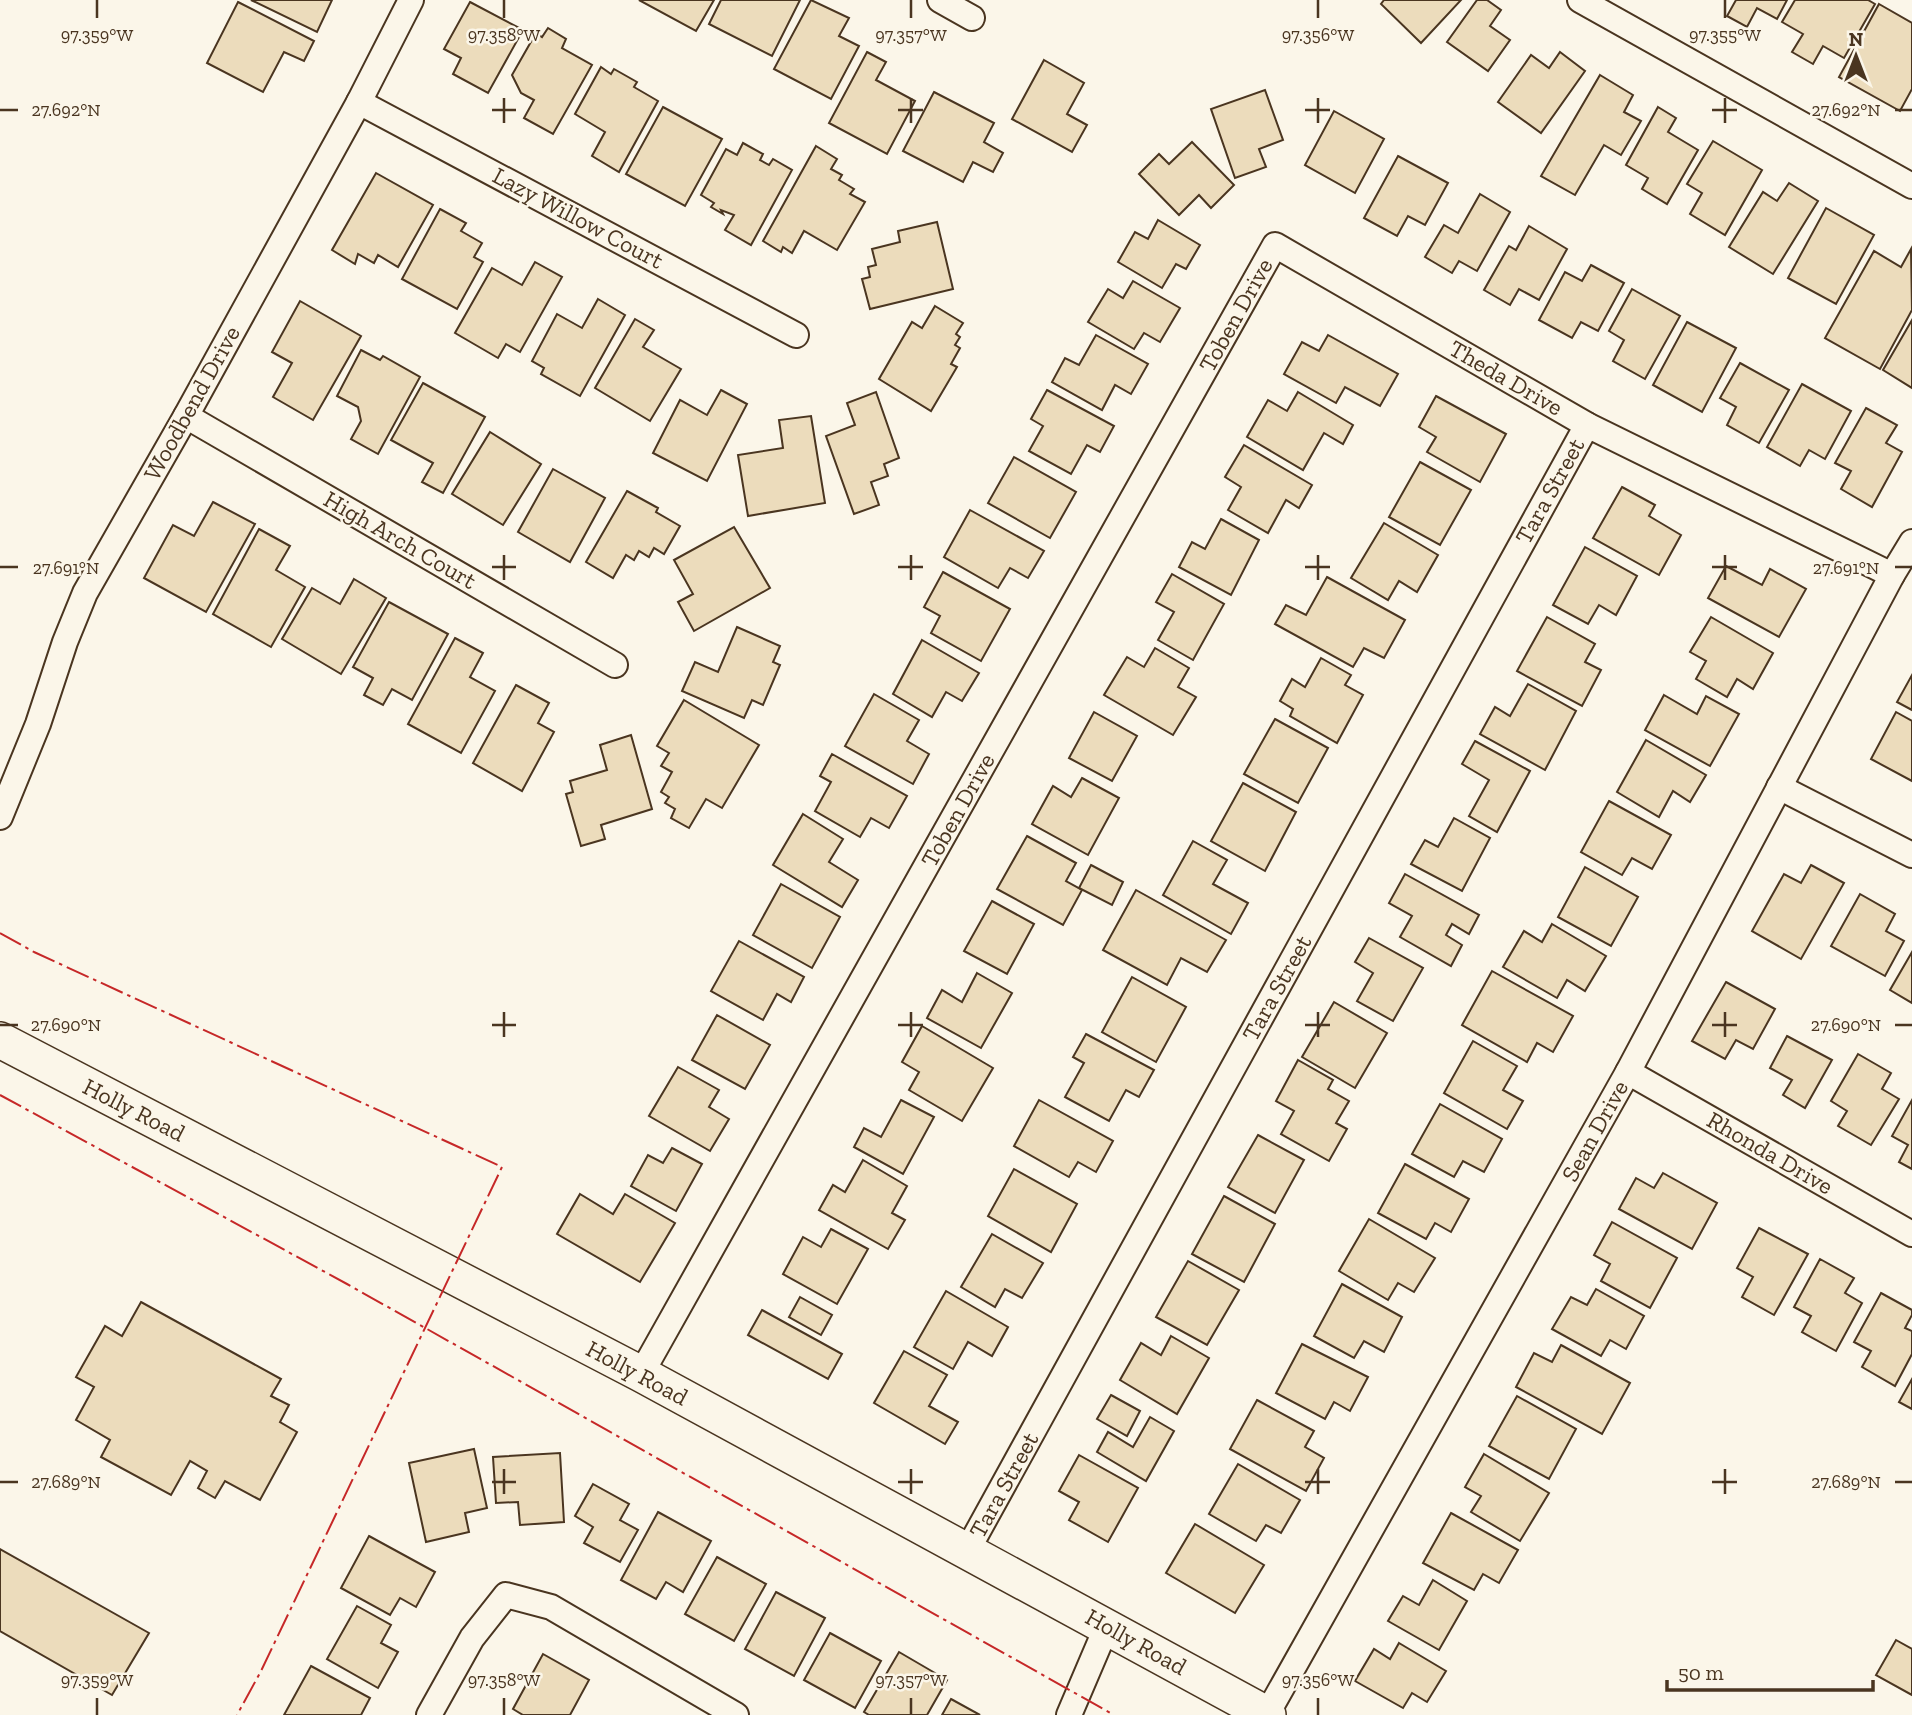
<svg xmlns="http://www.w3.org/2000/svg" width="1912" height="1715" font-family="'Zilla Slab',serif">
	<rect width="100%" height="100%" fill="#fbf6e9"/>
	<!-- building -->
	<g fill="#ecdcbc" stroke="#4a3520" stroke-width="2">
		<polygon points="251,0 332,0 317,32"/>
		<polygon points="639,0 714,0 696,31"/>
		<polygon points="721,0 800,0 772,56 709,24"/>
		<polygon points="811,0 849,18 839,36 859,46 831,99 774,69"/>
		<polygon points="1384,0 1461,0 1421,43 1381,4"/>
		<polygon points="1477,0 1487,0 1501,10 1490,26 1510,40 1488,71 1447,42"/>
		<polygon points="1736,0 1787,0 1777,19 1757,8 1747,27 1727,16"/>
		<polygon points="1795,0 1868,0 1875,4 1844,58 1823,46 1813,64 1792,52 1803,34 1782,22"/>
		<polygon points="238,2 314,41 304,61 284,52 263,92 207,63"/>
		<polygon points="470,2 523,30 488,93 453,74 461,58 444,49"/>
		<polygon points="1879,4 1912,23 1912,89 1900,111 1839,77"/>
		<polygon points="548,28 566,39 562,48 592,65 553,134 524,118 534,100 521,93 512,75 536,33 542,37"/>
		<polygon points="867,52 886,62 876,80 915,101 887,154 829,123"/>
		<polygon points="1560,52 1585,71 1541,133 1498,102 1531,55 1549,68"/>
		<polygon points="1044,60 1084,83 1067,114 1087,125 1072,152 1012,119"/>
		<polygon points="601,67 611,74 614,69 637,82 634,87 658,101 619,172 592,156 605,132 575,114"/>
		<polygon points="1600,75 1633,95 1624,112 1641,121 1621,155 1604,145 1575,195 1541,176"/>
		<polygon points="1265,90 1283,140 1259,149 1266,167 1235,178 1211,109"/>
		<polygon points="934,92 994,123 984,142 1003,153 993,172 973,162 963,182 903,151"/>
		<polygon points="663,107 722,139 685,206 626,174"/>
		<polygon points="1658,107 1676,118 1668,132 1698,150 1667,204 1642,189 1648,178 1626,165"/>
		<polygon points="1334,111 1384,139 1355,193 1305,165"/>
		<polygon points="1713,141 1762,170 1725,235 1690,214 1702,193 1687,184"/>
		<polygon points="1192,142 1234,185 1211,208 1199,195 1179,215 1139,174 1159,154 1169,164"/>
		<polygon points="743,143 763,154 760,160 769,165 773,159 792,170 751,245 725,230 734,215 721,210 723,214 711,207 714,203 701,195 726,149 737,155"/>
		<polygon points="816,146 837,159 831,169 842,175 839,180 854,189 850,194 865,202 837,250 804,231 792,253 783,247 781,252 763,241"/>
		<polygon points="1398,156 1448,183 1425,225 1408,216 1397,236 1364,218"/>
		<polygon points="376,173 433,205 398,267 378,255 374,263 358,254 355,264 332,250"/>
		<polygon points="1789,183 1818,201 1773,274 1729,247 1763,192 1777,201"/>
		<polygon points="1480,194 1510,212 1477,271 1459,261 1452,273 1425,257 1444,225 1458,233"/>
		<polygon points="1826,208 1874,235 1836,304 1788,278"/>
		<polygon points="440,209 466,223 461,231 482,243 474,257 483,262 457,309 402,279"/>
		<polygon points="1158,220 1200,245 1186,269 1176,264 1162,288 1118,262 1135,232 1148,239"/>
		<polygon points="937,222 953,289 870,309 862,279 870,277 868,267 876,265 872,249 900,242 898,231"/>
		<polygon points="1529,226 1567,249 1539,300 1519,289 1510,305 1484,290 1509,246 1516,250"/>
		<polygon points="1911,249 1912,310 1880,369 1825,338 1874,251 1901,267"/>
		<polygon points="535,262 562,277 520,352 506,344 498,358 455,333 492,268 522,285"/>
		<polygon points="1591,265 1624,283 1598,331 1581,322 1572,338 1539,320 1565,272 1582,281"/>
		<polygon points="1133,281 1180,308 1160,342 1144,333 1134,349 1088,322 1108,289 1123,298"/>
		<polygon points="1632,289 1680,316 1645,379 1613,361 1624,340 1609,331"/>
		<polygon points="598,299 625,315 580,396 541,374 544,368 532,361 557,314 582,328"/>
		<polygon points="300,301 361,336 313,420 273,397 292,363 272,352"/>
		<polygon points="935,306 963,323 956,334 960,337 955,345 960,348 951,364 957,367 931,411 879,379 912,322 922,328"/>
		<polygon points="635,319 654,330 643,347 681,369 650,421 595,388"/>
		<polygon points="1912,320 1912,388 1883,370"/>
		<polygon points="1687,322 1736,348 1702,412 1653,385"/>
		<polygon points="1096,335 1148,364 1131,394 1115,385 1102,410 1052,382 1065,358 1079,365"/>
		<polygon points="1328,335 1398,374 1380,406 1345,387 1336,403 1284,374 1302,342 1319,351"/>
		<polygon points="361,350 380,360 383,356 420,377 378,454 351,439 361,421 358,407 337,396"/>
		<polygon points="1740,363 1789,390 1759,443 1727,425 1736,407 1720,398"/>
		<polygon points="423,383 485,417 443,493 422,482 433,463 391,440"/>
		<polygon points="1802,384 1851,411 1825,459 1809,450 1800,466 1767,447"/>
		<polygon points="721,390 747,404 707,481 653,453 680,400 707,415"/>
		<polygon points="1047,390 1114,426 1100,452 1087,445 1071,474 1029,451 1043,426 1031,419"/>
		<polygon points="876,392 899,458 884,464 888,476 871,482 879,505 854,514 826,436 855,425 847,403"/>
		<polygon points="1298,392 1353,425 1343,444 1324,433 1303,470 1247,437 1268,400 1287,411"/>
		<polygon points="1436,396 1506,434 1480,482 1427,452 1436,437 1419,427"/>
		<polygon points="1866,408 1897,425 1886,443 1902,452 1872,507 1841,489 1851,471 1835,463"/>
		<polygon points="811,416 825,503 748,516 738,455 783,448 779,420"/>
		<polygon points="490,432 541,464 503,525 452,494"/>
		<polygon points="1244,445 1312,485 1299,508 1286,500 1268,533 1228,510 1241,487 1225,477"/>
		<polygon points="1014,457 1076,492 1050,538 988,503"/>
		<polygon points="1420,462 1471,490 1440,545 1389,517"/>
		<polygon points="553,469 605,498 570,562 518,532"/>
		<polygon points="1622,487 1655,505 1649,516 1681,535 1659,575 1593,538"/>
		<polygon points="627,491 658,508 656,512 680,526 664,554 654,548 649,557 639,551 634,560 626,555 613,578 586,562"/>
		<polygon points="213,502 255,524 206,612 144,578 173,525 194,536"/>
		<polygon points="970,510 1044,551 1028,578 1010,568 998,588 944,557"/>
		<polygon points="1221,519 1259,540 1231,595 1179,567 1192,542 1205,549"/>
		<polygon points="1384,523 1438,555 1417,592 1399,581 1388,600 1351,578"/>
		<polygon points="734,527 770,588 694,631 678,602 693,594 674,560"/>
		<polygon points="259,529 290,546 276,570 305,587 271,647 213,614"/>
		<polygon points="1585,547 1637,576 1616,615 1599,605 1588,624 1553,605"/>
		<polygon points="1726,566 1762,585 1770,569 1806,589 1779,637 1708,598"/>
		<polygon points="943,572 1010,609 981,661 931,633 940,616 924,607"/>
		<polygon points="1172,574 1224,604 1193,660 1158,640 1174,612 1156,602"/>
		<polygon points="1327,577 1405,620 1384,658 1364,648 1353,667 1275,624 1286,605 1306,615"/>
		<polygon points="354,579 386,598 341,674 282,639 312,588 340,604"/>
		<polygon points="389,602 448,634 412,700 392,689 383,705 364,695 373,678 353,667"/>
		<polygon points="1547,617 1595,644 1585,662 1601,670 1582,706 1517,671"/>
		<polygon points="1711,617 1773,653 1753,689 1737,679 1727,697 1696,679 1706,661 1690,652"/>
		<polygon points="737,627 780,646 773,662 780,665 763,705 752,700 744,718 682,691 695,662 718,672"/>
		<polygon points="455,638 483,653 470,677 495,691 461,753 408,724"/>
		<polygon points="922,640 979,673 962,701 946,692 932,717 893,694"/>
		<polygon points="1155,648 1189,668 1178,687 1196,697 1173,735 1104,695 1127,657 1144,667"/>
		<polygon points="1321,658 1351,675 1345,685 1363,695 1337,743 1290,716 1293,709 1280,701 1292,679 1305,687"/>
		<polygon points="1912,675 1912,710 1897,702"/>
		<polygon points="1528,684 1576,711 1545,770 1480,734 1495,707 1510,716"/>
		<polygon points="516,685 549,703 538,723 554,732 522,791 473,763"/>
		<polygon points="874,694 919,720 907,741 929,754 913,784 845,746"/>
		<polygon points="1664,695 1697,714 1706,696 1739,714 1710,766 1645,730"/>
		<polygon points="684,700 759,745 722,808 706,799 689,828 671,818 675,809 665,803 669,797 661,792 672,772 661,766 669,753 657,746"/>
		<polygon points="1094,712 1137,736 1112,781 1069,758"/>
		<polygon points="1896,712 1912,721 1912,781 1871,759"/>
		<polygon points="1275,719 1328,748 1298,803 1244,774"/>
		<polygon points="631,735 652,809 601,825 605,839 581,846 566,794 573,792 570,781 607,770 600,745"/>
		<polygon points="1646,740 1706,775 1690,802 1673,791 1659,817 1617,792"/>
		<polygon points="1475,741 1530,771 1497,832 1469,816 1489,780 1462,764"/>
		<polygon points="832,754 907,796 889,828 871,818 860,837 815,811 831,782 820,776"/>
		<polygon points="1082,778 1119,798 1088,855 1032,824 1053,786 1071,797"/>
		<polygon points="1243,783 1296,812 1265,871 1211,841"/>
		<polygon points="1609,801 1671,835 1652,869 1632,858 1622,875 1581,852"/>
		<polygon points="803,814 843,839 829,862 858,880 842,907 773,865"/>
		<polygon points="1454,818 1490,838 1462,891 1411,864 1425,840 1438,847"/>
		<polygon points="1027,836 1076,863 1066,881 1082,890 1063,925 997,889"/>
		<polygon points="1193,841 1227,860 1213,884 1248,903 1231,934 1163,895"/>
		<polygon points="1091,865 1123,882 1112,905 1079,888"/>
		<polygon points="1811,865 1844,883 1801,959 1752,931 1784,874 1801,883"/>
		<polygon points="1585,867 1638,897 1611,946 1558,917"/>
		<polygon points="1405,874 1479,915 1469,934 1452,924 1446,935 1462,945 1451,966 1400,937 1412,916 1389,903"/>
		<polygon points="781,884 840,917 812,968 753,935"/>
		<polygon points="1136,890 1226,940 1207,972 1181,958 1167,985 1103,950"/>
		<polygon points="1860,894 1895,914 1886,931 1904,941 1885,976 1831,946"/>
		<polygon points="992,901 1034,924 1007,974 964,951"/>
		<polygon points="1552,924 1606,956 1585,991 1567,980 1557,998 1503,967 1524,931 1542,942"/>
		<polygon points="1369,938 1423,968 1393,1021 1357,1001 1373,973 1355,962"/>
		<polygon points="739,941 804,977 791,1002 777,994 763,1020 711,991"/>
		<polygon points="1912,952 1912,1003 1890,990"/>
		<polygon points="1492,971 1573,1016 1553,1052 1537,1043 1527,1062 1462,1025"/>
		<polygon points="977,973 1012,993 981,1048 927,1018 942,990 962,1002"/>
		<polygon points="1132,977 1186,1007 1156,1062 1102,1032"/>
		<polygon points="1726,982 1775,1009 1753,1049 1736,1040 1725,1059 1692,1041"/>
		<polygon points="1334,1002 1387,1033 1355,1088 1302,1057"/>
		<polygon points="717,1015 770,1045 745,1089 692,1060"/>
		<polygon points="922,1026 993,1068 962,1121 909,1090 919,1072 902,1062"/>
		<polygon points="1086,1034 1154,1070 1139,1097 1126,1090 1109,1121 1065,1097 1084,1063 1073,1057"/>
		<polygon points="1787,1036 1832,1060 1805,1108 1783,1095 1792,1080 1770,1068"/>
		<polygon points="1473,1041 1517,1066 1503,1090 1523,1101 1507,1129 1444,1093"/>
		<polygon points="1858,1054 1891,1073 1882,1089 1899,1099 1871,1145 1838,1126 1847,1111 1831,1101"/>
		<polygon points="1298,1060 1333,1080 1328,1089 1349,1101 1336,1123 1347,1129 1329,1161 1281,1134 1294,1111 1276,1101"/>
		<polygon points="678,1067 719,1090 709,1107 729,1119 710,1151 649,1116"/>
		<polygon points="901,1100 934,1117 903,1174 854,1147 864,1128 881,1137"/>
		<polygon points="1039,1100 1113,1141 1096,1172 1078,1162 1069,1177 1014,1146"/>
		<polygon points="1912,1100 1912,1169 1899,1162 1908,1145 1892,1136"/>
		<polygon points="1440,1104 1502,1139 1484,1172 1463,1161 1454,1177 1412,1154"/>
		<polygon points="1258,1135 1304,1160 1275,1213 1228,1187"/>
		<polygon points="672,1148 702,1164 676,1211 631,1186 648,1155 663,1163"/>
		<polygon points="863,1160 907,1186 892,1213 905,1220 888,1249 819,1210 833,1185 845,1192"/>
		<polygon points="1405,1164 1469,1199 1451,1232 1435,1223 1426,1239 1378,1213"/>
		<polygon points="1014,1169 1077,1204 1051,1252 988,1216"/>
		<polygon points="1663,1173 1717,1203 1692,1249 1619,1209 1636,1178 1654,1188"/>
		<polygon points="580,1194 613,1214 625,1194 675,1223 640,1282 557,1234"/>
		<polygon points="1224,1196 1275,1224 1244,1282 1192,1254"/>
		<polygon points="1369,1219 1435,1258 1414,1292 1398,1283 1388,1300 1339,1271"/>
		<polygon points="1612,1222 1677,1258 1650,1308 1601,1281 1610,1264 1594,1255"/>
		<polygon points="1759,1228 1808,1254 1774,1315 1742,1297 1753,1277 1737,1268"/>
		<polygon points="831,1229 868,1249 837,1304 783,1274 803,1237 821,1247"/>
		<polygon points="992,1234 1043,1263 1022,1298 1005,1289 995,1307 961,1287"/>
		<polygon points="1820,1259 1854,1278 1845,1293 1862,1303 1836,1351 1802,1332 1811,1316 1794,1307"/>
		<polygon points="1188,1261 1239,1290 1207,1345 1156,1317"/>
		<polygon points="1342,1284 1402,1317 1384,1352 1364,1341 1354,1358 1314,1336"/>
		<polygon points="1596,1289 1644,1316 1626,1349 1610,1340 1601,1356 1552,1329 1571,1297 1587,1305"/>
		<polygon points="946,1291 1008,1327 992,1356 968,1342 953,1369 914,1347"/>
		<polygon points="1881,1293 1912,1310 1912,1315 1905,1328 1912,1331 1912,1354 1895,1386 1862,1367 1871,1351 1854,1342"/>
		<polygon points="800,1297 832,1315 821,1335 789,1317"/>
		<polygon points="141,1302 281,1379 271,1396 289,1405 280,1422 297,1432 260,1500 225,1481 215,1498 198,1488 207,1471 190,1461 171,1495 101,1457 110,1440 76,1420 94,1387 76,1377 105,1326 122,1336"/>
		<polygon points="762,1310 842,1354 828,1379 748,1335"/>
		<polygon points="1171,1336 1209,1358 1177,1414 1120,1380 1141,1343 1161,1355"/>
		<polygon points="1302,1344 1368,1377 1350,1411 1334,1402 1325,1419 1276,1393"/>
		<polygon points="1561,1345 1630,1383 1602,1434 1516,1387 1534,1353 1552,1362"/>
		<polygon points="904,1351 947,1375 929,1406 958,1422 945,1444 874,1403"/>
		<polygon points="1912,1379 1912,1409 1899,1402"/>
		<polygon points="1111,1395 1140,1411 1127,1436 1097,1419"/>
		<polygon points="1517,1396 1576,1429 1549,1479 1489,1446"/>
		<polygon points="1257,1400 1314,1431 1305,1447 1324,1458 1306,1491 1230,1449"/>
		<polygon points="1150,1417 1174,1431 1146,1481 1097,1452 1108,1432 1133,1447"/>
		<polygon points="474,1449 487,1508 465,1513 469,1532 426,1542 409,1463"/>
		<polygon points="560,1453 564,1522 520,1525 518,1502 496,1503 493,1457"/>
		<polygon points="1484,1454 1549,1493 1520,1541 1471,1512 1481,1496 1465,1487"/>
		<polygon points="1079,1455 1138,1488 1108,1542 1069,1520 1079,1502 1059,1491"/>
		<polygon points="1238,1464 1300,1500 1281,1533 1266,1525 1256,1541 1209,1514"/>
		<polygon points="593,1484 629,1504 620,1520 638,1530 620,1562 584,1543 593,1527 575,1516"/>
		<polygon points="658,1512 711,1541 683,1592 666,1582 656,1599 621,1580"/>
		<polygon points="1451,1513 1518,1550 1499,1583 1483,1574 1474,1590 1423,1563"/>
		<polygon points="1195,1524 1264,1565 1235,1613 1166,1573"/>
		<polygon points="369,1536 435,1572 416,1607 400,1598 390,1615 341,1588"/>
		<polygon points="0,1549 149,1633 112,1695 0,1631"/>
		<polygon points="717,1557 766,1584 734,1641 685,1614"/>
		<polygon points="1433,1580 1467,1601 1439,1650 1388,1621 1403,1596 1419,1605"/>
		<polygon points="776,1592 825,1618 794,1676 745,1649"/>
		<polygon points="357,1606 391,1625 381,1643 398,1652 378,1688 327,1659"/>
		<polygon points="830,1633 881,1661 855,1708 804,1680"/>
		<polygon points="1896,1640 1912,1649 1912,1695 1876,1675"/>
		<polygon points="1399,1643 1446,1671 1427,1702 1412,1693 1403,1708 1355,1681 1374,1649 1390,1659"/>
		<polygon points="899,1652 947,1680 927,1715 869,1715 864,1712"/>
		<polygon points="543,1654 589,1680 570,1715 523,1715 513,1709"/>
		<polygon points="311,1666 370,1698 361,1715 284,1715"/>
		<polygon points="951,1699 980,1715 942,1715"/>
	</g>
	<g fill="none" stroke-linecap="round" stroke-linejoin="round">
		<!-- minor casing -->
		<g stroke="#4a3520" stroke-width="28">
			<g id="minor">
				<polyline points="940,0 972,18"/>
				<polyline points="1580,0 1912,186"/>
				<polyline points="359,102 796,335"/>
				<polyline points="186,416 615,665"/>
				<polyline points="1779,787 1912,855"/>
				<polyline points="0,817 38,724 65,642 85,593 186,416 359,102 411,0"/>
				<polyline points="1628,1072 1912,1234"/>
				<polyline points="641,1374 1275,245 1587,425 1892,575"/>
				<polyline points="967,1551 1587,425"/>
				<polyline points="1267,1714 1628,1072 1892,575 1912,542"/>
				<polyline points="429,1715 472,1638 506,1595 551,1607 736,1715"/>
				<polyline points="1069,1715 1107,1626"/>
			</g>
		</g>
		<!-- secondary casing -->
		<g stroke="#4a3520" stroke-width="38">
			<polyline id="secondary" points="0,1040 641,1374 1268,1715"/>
		</g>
		<!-- minor -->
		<use href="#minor" stroke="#fbf6e9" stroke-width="24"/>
		<!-- secondary -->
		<use href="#secondary" stroke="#fbf6e9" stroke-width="35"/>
		<!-- power -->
		<g stroke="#c62828" stroke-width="2" stroke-dasharray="24 5 3.5 5" stroke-linecap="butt">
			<polyline points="0,933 34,952 502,1167 261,1671 237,1715"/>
			<polyline points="0,1095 347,1284 1114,1715"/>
		</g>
	</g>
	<!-- ticks -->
	<path fill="none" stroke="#4a3520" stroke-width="2.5" d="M97,0v18M504,0v18M911,0v18M1318,0v18M1725,0v18M504,98v25M911,98v25M1318,98v25M1725,98v25M0,110h18M492,110h24M898,110h25M1305,110h25M1712,110h25M1895,110h17M504,555v25M911,555v25M1318,555v25M1725,555v25M0,567h18M492,567h24M898,567h25M1305,567h25M1712,567h25M1895,567h17M504,1012v25M911,1012v25M1318,1012v25M1725,1012v25M0,1025h18M492,1025h24M898,1025h25M1305,1025h25M1712,1025h25M1895,1025h17M504,1469v25M911,1469v25M1318,1469v25M1725,1469v25M0,1482h18M492,1482h24M898,1482h25M1305,1482h25M1712,1482h25M1895,1482h17M97,1698v17M504,1698v17M911,1698v17M1318,1698v17"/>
	<g text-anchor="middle" stroke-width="5" stroke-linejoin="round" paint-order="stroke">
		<!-- street labels -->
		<g font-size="24" fill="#4a3520" stroke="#fbf6e9">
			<text transform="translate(578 218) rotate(28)" y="8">Lazy Willow Court</text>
			<text transform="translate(1236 315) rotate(-61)" y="8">Toben Drive</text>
			<text transform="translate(1506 378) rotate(30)" y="8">Theda Drive</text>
			<text transform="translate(192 403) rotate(-61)" y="8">Woodbend Drive</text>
			<text transform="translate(1550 491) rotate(-61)" y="8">Tara Street</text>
			<text transform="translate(400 540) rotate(30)" y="8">High Arch Court</text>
			<text transform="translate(958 810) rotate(-61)" y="8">Toben Drive</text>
			<text transform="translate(1277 988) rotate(-61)" y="8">Tara Street</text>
			<text transform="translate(134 1110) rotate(27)" y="8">Holly Road</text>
			<text transform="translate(1595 1131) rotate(-61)" y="8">Sean Drive</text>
			<text transform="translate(1770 1153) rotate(30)" y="8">Rhonda Drive</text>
			<text transform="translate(637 1373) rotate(28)" y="8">Holly Road</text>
			<text transform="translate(1004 1485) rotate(-61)" y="8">Tara Street</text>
			<text transform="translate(1136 1642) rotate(29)" y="8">Holly Road</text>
		</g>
	</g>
	<g font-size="18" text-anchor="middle" fill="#4a3520" stroke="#fbf6e9" stroke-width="5" stroke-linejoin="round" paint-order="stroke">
		<text x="97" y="41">97.359°W</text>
		<text x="504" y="41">97.358°W</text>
		<text x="911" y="41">97.357°W</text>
		<text x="1318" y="41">97.356°W</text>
		<text x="1725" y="41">97.355°W</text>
		<text x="66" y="116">27.692°N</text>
		<text x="1846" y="116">27.692°N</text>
		<text x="66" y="574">27.691°N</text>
		<text x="1846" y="574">27.691°N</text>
		<text x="66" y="1031">27.690°N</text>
		<text x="1846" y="1031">27.690°N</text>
		<text x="66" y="1488">27.689°N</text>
		<text x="1846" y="1488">27.689°N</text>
		<text x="97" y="1686">97.359°W</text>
		<text x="504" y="1686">97.358°W</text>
		<text x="911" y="1686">97.357°W</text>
		<text x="1318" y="1686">97.356°W</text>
	</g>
	<!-- north arrow -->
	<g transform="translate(1856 56)" stroke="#fbf6e9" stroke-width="5" paint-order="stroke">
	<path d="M0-5L12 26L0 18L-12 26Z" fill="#4a3520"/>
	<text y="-10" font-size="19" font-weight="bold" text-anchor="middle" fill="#4a3520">N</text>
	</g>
	<!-- scale -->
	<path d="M1667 1680v10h206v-10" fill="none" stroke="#4a3520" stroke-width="3.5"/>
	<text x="1678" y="1680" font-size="21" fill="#4a3520" stroke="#fbf6e9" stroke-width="5" paint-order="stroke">50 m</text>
</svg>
